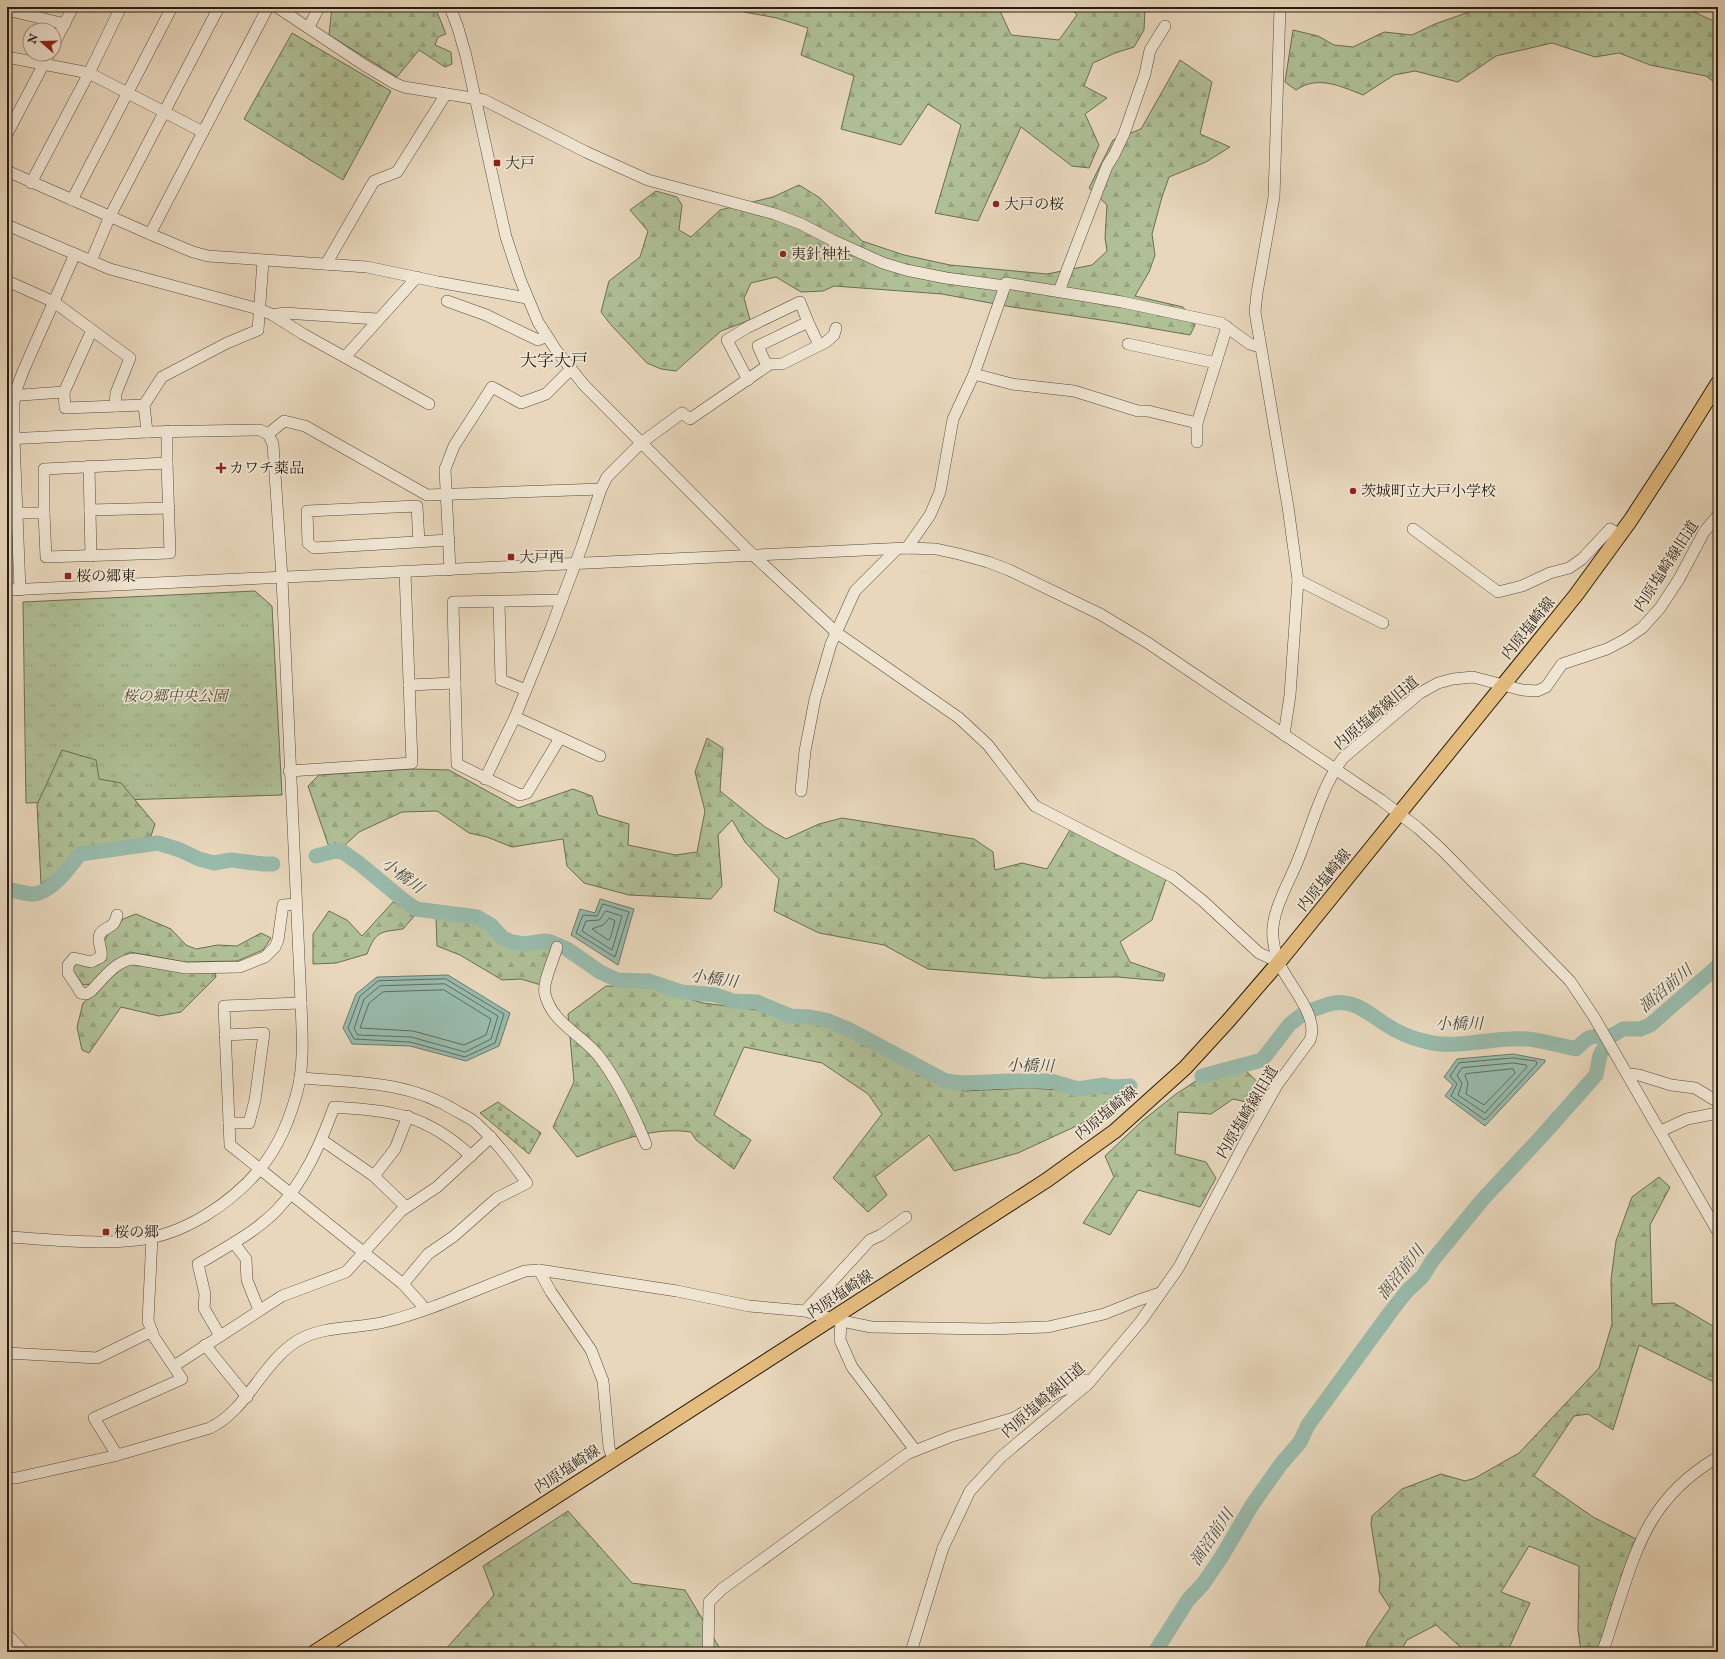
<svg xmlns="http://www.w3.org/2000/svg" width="1725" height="1659" font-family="'IM FELL English','Noto Serif JP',serif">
	<defs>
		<pattern id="grass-tufts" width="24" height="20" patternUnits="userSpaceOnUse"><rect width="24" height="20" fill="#afbf96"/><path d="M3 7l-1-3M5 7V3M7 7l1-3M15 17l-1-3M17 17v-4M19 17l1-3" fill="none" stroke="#96a480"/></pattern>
		<pattern id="forest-firs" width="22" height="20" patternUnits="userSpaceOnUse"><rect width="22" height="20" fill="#afbf96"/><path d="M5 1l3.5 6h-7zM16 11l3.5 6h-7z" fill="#96a480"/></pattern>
		<pattern id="cemetery-stones" width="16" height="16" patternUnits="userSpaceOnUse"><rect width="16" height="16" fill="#afbf96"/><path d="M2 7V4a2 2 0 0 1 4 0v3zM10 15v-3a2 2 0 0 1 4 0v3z" fill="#96a480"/></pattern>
	</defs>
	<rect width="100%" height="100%" fill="#e8d7bc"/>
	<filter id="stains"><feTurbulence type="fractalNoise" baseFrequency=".005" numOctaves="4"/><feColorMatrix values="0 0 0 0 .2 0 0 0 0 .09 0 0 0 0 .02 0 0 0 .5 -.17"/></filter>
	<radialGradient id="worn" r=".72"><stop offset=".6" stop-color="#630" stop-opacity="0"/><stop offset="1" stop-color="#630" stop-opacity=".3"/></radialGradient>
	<!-- grass -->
	<polygon fill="url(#grass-tufts)" stroke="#6a6e54" points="255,591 272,606 282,795 26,803 23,602"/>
	<!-- forest -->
	<g fill="url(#forest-firs)" stroke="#6a6e54">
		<polygon points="332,7 435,7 446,34 438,37 435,45 451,52 452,64 445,67 419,50 397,77 329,35"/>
		<polygon points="745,7 996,7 1000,11 1011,35 1059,40 1077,15 1071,8 1072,7 1137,7 1145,9 1144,30 1134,47 1115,53 1093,63 1084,86 1107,98 1085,114 1099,145 1089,168 1072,166 1021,127 978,221 935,213 961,125 928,104 901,145 841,129 854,76 801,55 808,28 777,18 744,12"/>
		<path d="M1483,7h200l35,16v62l-12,-9 -56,-11 -31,-12 -24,4 -43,-14 -56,13 -38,26 -43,-11 -21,4 -31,20c-23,-9 -45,-20 -67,-5l-11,-8 8,-52 25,6 16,9 19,2 31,-15 28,3 23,-11z"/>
		<polygon points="292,33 391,91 343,180 244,119"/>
		<polygon points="1180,60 1212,82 1200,134 1230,147 1206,162 1169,177 1162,197 1152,234 1155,255 1149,272 1135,296 1183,307 1195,325 1190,335 1115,322 1012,307 942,294 834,286 823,291 801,292 776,277 751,283 744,298 750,320 721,331 676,371 661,369 647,363 611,325 601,312 609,281 640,257 648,231 630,210 656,191 677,197 682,205 679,230 691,237 720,210 773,197 799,185 820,198 862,241 904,255 950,265 1047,274 1092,265 1107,251 1105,238 1107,205 1089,188 1113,140 1141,129"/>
		<polygon points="707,738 723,748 720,791 765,827 786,839 819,824 842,818 974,839 993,852 995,870 1022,863 1047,869 1070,830 1167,876 1152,920 1120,942 1130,962 1165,974 1163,981 1117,977 1044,978 928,969 884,945 819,933 774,911 779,879 745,842 732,820 718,835 722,886 711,899 629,895 584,883 567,866 563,839 512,847 487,837 469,833 437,811 402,812 359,832 344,846 329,847 308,786 319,775 412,769 449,770 518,808 573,789 592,796 598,815 629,824 628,845 676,855 697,852 705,811 695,772"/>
		<polygon points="62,750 96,760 99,779 121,783 155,824 150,839 83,850 63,869 41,884 37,805"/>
		<path d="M393,902l23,12 -13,15c-23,3 -27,2 -36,25l-31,9 -23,1v-30l16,-23 18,9 15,16z"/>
		<path d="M136,914l35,15 15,16 10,4 22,-4 19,1 24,-13 10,5 -8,12 -26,11 -52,1 -55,-10 -21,14 -18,18 -8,1 -10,-14v-5l4,-3c4,2 9,4 12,4 16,0 20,-13 15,-25l4,-8 9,-7 6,-8z"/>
		<polygon points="462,917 485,926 509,945 538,946 552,948 541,985 521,979 502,980 460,955 437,946 436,918"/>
		<polygon points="132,964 215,970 216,977 181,1012 159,1016 121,1007 89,1053 82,1050 77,1027 83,1003 122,968"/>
		<path d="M606,986l45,2 52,15 55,7 74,16 94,51 38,14 65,-3 93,6 -22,21 -82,38 -64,18 -25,-36 -54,42 12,18 -19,17 -35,-34 49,-64 -14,-20 -46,-31 -78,-16 -30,68 37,25 -17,29 -38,-29 -5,-8c-41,-6 -77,11 -114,25l-24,-30 21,-45 -6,-68z"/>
		<polygon points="1243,1068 1267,1091 1259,1105 1233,1099 1211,1114 1178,1112 1175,1154 1206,1162 1216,1178 1200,1207 1138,1190 1110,1235 1083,1223 1114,1177 1105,1156 1142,1121 1176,1094 1199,1079 1217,1079"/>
		<polygon points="1659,1177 1670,1187 1650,1225 1652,1304 1674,1303 1718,1329 1718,1386 1716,1383 1639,1345 1613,1430 1588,1414 1574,1416 1534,1476 1593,1517 1638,1540 1597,1652 1581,1652 1578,1629 1579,1566 1529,1546 1501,1592 1530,1603 1507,1652 1466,1652 1436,1625 1407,1640 1400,1652 1364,1652 1368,1640 1390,1608 1379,1591 1380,1580 1371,1524 1372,1516 1402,1489 1441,1474 1465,1481 1475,1478 1519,1453 1599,1368 1612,1324 1611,1280 1616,1241 1632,1197"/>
		<polygon points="568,1511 632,1583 685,1590 722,1652 443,1652 494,1595 483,1566"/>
	</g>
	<!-- cemetery -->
	<polygon fill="url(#cemetery-stones)" stroke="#6a6e54" points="498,1102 541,1133 529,1154 480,1113"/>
	<!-- water -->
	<g fill="#98baab" stroke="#6a7b6e">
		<polygon points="600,899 634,909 618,965 571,935 580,909 595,913"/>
		<polygon points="448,975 510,1013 499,1046 466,1061 410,1046 352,1044 343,1028 356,994 377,977"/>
		<polygon points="1513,1054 1545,1060 1545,1062 1485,1126 1445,1096 1453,1085 1444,1077 1457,1059"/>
	</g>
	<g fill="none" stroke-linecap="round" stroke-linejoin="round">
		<!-- shore -->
		<g stroke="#5f6c5f" stroke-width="1">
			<polygon points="603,904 629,912 615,957 576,933 583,915 597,916"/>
			<polygon points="606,911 622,916 612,950 582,931 586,921 599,920"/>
			<polygon points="610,918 615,921 610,939 608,940 592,929 603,925"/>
			<polygon points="446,979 504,1014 495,1043 465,1057 410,1042 354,1039 348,1028 360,996 378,981"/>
			<polygon points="445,984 498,1016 491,1039 465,1052 411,1037 358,1035 354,1029 364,999 380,986"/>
			<polygon points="444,990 491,1019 486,1035 464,1045 413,1031 360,1028 369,1003 383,992"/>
			<polygon points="1513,1058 1536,1061 1537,1064 1485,1120 1451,1096 1457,1084 1450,1076 1459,1063"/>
			<polygon points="1513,1063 1526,1065 1527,1067 1485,1113 1458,1095 1462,1084 1457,1075 1462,1068"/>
			<polygon points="1513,1069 1515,1073 1484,1105 1466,1094 1468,1083 1465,1076 1466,1074"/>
		</g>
		<!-- river -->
		<g stroke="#98baab" stroke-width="15">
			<polyline points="316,856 335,851 343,852 360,864 402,899 416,909 477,917 491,925 503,938 512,942 524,944 544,941 551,942 567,949 600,972 617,980 649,981 682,992 716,995 733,1001 757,1002 790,1016 810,1017 826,1020 850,1030 946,1081 962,1083 1010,1081 1051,1081 1078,1089 1104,1085 1113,1087 1130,1086"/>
			<path d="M7,889c9,2 18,5 27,5 17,-1 37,-28 46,-40l78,-11 22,7 19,9 15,4 17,-3 32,4h10"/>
			<path d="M1312,1010c11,-4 22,-9 33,-7 14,1 29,14 40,21 12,8 26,14 39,17 26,8 59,-1 86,-2 22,-2 44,5 66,10 14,-15 16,-13 35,-13"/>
			<polyline points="1202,1076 1262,1060 1290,1024 1303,1014"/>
			<polyline points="1155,1652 1188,1600 1203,1584 1222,1556 1252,1505 1281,1464 1300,1442 1308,1425 1389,1314 1407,1291 1423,1276 1432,1261 1483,1199 1541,1137 1596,1075 1600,1055 1611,1036 1623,1029 1640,1029 1650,1025 1718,966"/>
		</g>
		<!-- minor casing -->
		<g stroke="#564c3d" stroke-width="12">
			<g id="minor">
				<polyline points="277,7 364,65 394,83 404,87 484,100 586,152 648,180 775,214 801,224 832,240 883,263 906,270 946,278 1005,286"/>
				<polyline points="450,7 458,28 466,56 499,206 506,237 520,279 538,322 556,350 584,385 752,554 837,633 959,718 988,745 1035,806 1173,877 1203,901 1259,953 1279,962"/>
				<polyline points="1280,7 1274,197 1257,293 1255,312 1288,507 1298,580 1290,695 1284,735"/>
				<polyline points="7,10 65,24"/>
				<polyline points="309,27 319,7"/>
				<polyline points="54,44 73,7"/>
				<polyline points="7,57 89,73 203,132"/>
				<polyline points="7,134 49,54"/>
				<polyline points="7,171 150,234 193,252 208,256 367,267 438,282 527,298"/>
				<polyline points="31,183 89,73 121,7"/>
				<polyline points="72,200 172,7"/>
				<polyline points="7,225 110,269 259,309 273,315 303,334 429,404"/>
				<polyline points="150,234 268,7"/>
				<polyline points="91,261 110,216 219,7"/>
				<polyline points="326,264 374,181 397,172 446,94"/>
				<polyline points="7,281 54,302 130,358 116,393 115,406"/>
				<polyline points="1059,291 1107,166 1114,155 1124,134 1145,74 1150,50 1165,26"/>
				<polyline points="447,301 486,315 538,340 547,336"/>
				<polyline points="273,315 284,313 377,319"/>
				<polyline points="1128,344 1216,363"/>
				<polyline points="345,357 417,277"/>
				<polyline points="767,366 758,346 808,322 819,345"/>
				<polyline points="974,374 1012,384 1074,391 1138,411 1148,411 1197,423"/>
				<polyline points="748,380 727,340 748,327 800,302 808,322"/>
				<polyline points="64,392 92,330"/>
				<polyline points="7,396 64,392 65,408 144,405"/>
				<polyline points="268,434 284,421 305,426 427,495 601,489"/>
				<polyline points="7,439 147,432 144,405 162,377 227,343 258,330 263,261"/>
				<polyline points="1197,442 1197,423 1227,327"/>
				<polyline points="89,466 91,556"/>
				<polyline points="90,510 169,508"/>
				<polyline points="17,513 44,513 44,469 167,463 167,431"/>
				<polyline points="44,513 46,557 170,553 167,463"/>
				<polyline points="1413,529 1498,592 1522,586 1550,573 1569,568 1582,559 1610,529 1620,535"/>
				<polyline points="419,542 417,506 307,511 308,543 314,548 449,540"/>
				<polyline points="907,548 930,515 940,492 953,419 974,374 1006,283 1122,302 1221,323 1250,344 1260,347"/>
				<polyline points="450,570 445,469 454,446 492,387 521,403 546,394 571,369"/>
				<polyline points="1298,580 1383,623"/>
				<polyline points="7,590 907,548 936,549 959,554 988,562 1009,570 1100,614 1148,643 1381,800 1418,828 1442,850 1570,981 1594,1017 1718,1232"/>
				<polyline points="20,590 14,439 14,403 16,390 24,369 75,254"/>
				<polyline points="499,602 501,680 526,690"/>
				<polyline points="409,685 455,683"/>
				<polyline points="515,717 600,756"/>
				<polyline points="560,738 527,793 520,795 457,764 453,602 562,600"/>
				<polyline points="289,771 412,763 405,572"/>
				<polyline points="485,779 515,717 550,631 582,546 601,489 607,477 641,443 682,413 690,419 770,364 782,364 826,342 834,335 836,328"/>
				<polyline points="801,791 805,751 815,699 831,644 855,591 897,549"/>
				<path d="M117,915c-3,15 -11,10 -17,19 -4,7 3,15 1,23l-10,5 -17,-4 -6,7v8l13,20 5,1 5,-3c12,-12 25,-31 43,-32l52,9 54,-1 25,-10 10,-10 3,-7 5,-35 13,-1"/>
				<path d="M557,947c-3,12 -15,36 -12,47 7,29 36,40 53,61 19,24 36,60 48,89"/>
				<polyline points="301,1003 224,1006 230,1145 403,1284 421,1304 424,1309"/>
				<polyline points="225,1035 264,1033 255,1100 249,1123 229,1123"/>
				<polyline points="1628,1074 1639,1075 1671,1085 1695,1088 1718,1102"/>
				<path d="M300,1078c55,4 109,3 158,34 7,4 15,7 20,13 19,17 34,38 49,58l-30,15 -43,38 -26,18 -25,30"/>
				<polyline points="1661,1131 1687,1119 1718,1113"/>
				<polyline points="322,1140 374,1176 406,1207"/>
				<polyline points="374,1176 395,1149 408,1116"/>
				<path d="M7,1237c43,2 87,8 130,3 47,-5 93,-36 123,-71 20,-24 32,-55 39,-85 5,-27 3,-54 2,-81l-19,-425 -9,-134 -5,-10 -8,-4 -113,2"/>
				<polyline points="234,1243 246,1259 247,1280 259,1310"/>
				<polyline points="539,1270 551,1292 591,1350 603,1381 609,1447 613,1460"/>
				<polyline points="805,1311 870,1240 881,1235 906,1217"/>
				<polyline points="841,1321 840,1340 852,1367 915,1450"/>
				<path d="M220,1336l-16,-28 1,-14 -7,-30c27,-16 56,-31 78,-53 28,-29 45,-68 58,-104 59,4 92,7 137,49"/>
				<polyline points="205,1345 247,1397"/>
				<polyline points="7,1353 97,1358 152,1331"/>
				<polyline points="174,1366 282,1296 346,1272 401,1211 437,1187 491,1137"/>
				<polyline points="117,1455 94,1418 182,1379 154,1337 148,1321 152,1237"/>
				<path d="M7,1478h9l98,-22 96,-28c38,-19 52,-65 87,-87 26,-16 60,-12 88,-19 48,-12 94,-34 140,-51l14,-1 138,21 72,15 56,5 27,8 39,8 117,2 60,-2 56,-13 35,-14 21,-7"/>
				<polyline points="7,1634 24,1652"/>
				<polyline points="708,1652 709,1602 722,1589 907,1454 952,1436 1014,1418 1056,1393 1085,1380"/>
				<path d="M911,1652l32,-104 27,-57 31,-34 87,-73 53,-63 38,-54 65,-123 33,-59 33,-45c10,-24 -23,-57 -32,-79 -3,-7 -4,-16 -5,-23 -3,-25 16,-55 25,-78 14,-34 23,-72 45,-102l77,-65 18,-10 15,-4 20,-2 49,13 15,1 9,-4 16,-23 45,-15 19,-10 16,-11 18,-20 19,-29 25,-47 14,-17"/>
				<path d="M1602,1652c6,-13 9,-27 14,-41 22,-69 36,-115 102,-154"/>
			</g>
		</g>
		<!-- major casing -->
		<g stroke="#261d13" stroke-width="16">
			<polyline id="major" points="315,1652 1047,1180 1115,1131 1185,1068 1229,1020 1279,962 1576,595 1630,521 1675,452 1718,383"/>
		</g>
		<!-- minor -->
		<use href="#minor" stroke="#f0e5d3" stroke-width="11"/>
		<!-- major -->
		<use href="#major" stroke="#e4bc7e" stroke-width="14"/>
	</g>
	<!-- markers -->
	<g fill="#8f2418" stroke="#f0e5d3" stroke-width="1.5">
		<rect x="493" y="159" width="8" height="8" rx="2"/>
		<circle cx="996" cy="204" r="4"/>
		<circle cx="783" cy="254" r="4"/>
		<path d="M219 462h4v4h4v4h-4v4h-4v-4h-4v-4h4z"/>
		<circle cx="1353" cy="491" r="4"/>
		<rect x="507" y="553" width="8" height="8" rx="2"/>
		<rect x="64" y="572" width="8" height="8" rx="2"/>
		<rect x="102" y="1228" width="8" height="8" rx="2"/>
	</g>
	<g text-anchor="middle" stroke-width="3.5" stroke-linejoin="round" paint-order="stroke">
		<!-- poi labels -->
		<g font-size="15" fill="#261d13" stroke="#f0e5d3" text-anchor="start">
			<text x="505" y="168">大戸</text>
			<text x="1004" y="209">大戸の桜</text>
			<text x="791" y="259">夷針神社</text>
			<text x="229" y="473">カワチ薬品</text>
			<text x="1361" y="496">茨城町立大戸小学校</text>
			<text x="519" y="562">大戸西</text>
			<text x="76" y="581">桜の郷東</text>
			<text x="114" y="1237">桜の郷</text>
		</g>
		<!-- street labels -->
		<g font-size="15" fill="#261d13" stroke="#f0e5d3">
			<text transform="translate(1666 566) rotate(-57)" y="5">内原塩崎線旧道</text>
			<text transform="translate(1528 628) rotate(-51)" y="5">内原塩崎線</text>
			<text transform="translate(1376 713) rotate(-40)" y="5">内原塩崎線旧道</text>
			<text transform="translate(1324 880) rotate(-51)" y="5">内原塩崎線</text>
			<text transform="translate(1247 1112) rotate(-59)" y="5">内原塩崎線旧道</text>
			<text transform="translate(1106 1113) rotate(-39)" y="5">内原塩崎線</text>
			<text transform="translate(840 1294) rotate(-33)" y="5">内原塩崎線</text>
			<text transform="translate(1043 1400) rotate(-41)" y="5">内原塩崎線旧道</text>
			<text transform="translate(567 1469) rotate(-33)" y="5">内原塩崎線</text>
		</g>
		<!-- park labels -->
		<g font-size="15" font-style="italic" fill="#4f4e3a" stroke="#f0e5d3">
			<text x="175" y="701">桜の郷中央公園</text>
		</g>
		<!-- water labels -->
		<g font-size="16" font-style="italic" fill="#484c41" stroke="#f0e5d3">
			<text transform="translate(403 875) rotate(37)" y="6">小橋川</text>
			<text transform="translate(714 978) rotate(8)" y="6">小橋川</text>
			<text transform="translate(1665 988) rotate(-40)" y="6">涸沼前川</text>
			<text x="1459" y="1029">小橋川</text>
			<text transform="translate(1030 1065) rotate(1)" y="6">小橋川</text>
			<text transform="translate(1400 1272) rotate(-51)" y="6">涸沼前川</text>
			<text transform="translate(1211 1537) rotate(-56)" y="6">涸沼前川</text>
		</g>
		<!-- quarter labels -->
		<g font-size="17" fill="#261d13" stroke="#f0e5d3">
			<text x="554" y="366">大字大戸</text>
		</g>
	</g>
	<!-- margin -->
	<rect width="1725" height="1659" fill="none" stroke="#e8d7bc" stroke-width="24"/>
	<rect x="8" y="8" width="1709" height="1643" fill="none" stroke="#261d13" stroke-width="2"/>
	<rect x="12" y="12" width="1701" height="1635" fill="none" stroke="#261d13"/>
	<!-- north arrow -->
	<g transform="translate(42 42) rotate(290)"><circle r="19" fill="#f0e5d3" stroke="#9f9586"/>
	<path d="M0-3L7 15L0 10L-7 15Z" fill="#8f2418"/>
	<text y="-6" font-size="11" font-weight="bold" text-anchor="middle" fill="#261d13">N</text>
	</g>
	<rect width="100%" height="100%" filter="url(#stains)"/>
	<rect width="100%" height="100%" fill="url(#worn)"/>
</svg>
